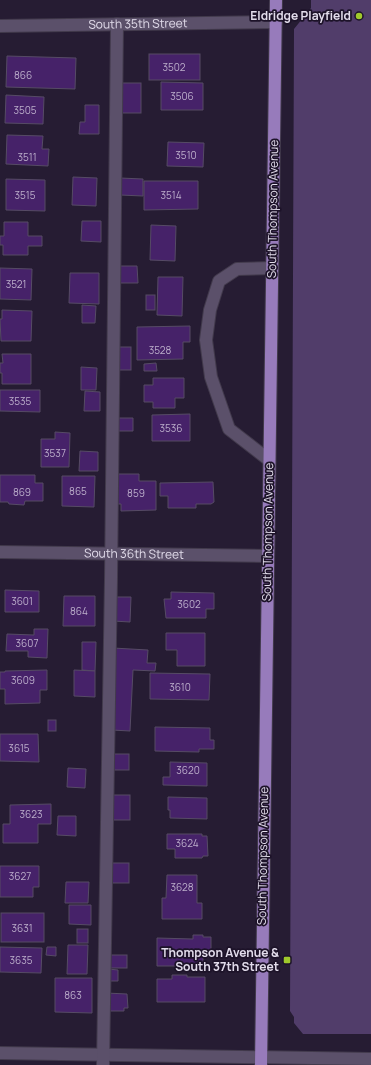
<svg xmlns="http://www.w3.org/2000/svg" width="371" height="1065" font-family="Manrope,sans-serif">
	<rect width="100%" height="100%" fill="#261c33"/>
	<!-- green -->
	<polygon fill="#513d6a" points="311,0 371,0 371,1034 303,1034 294,1023 294,1017 290,1011 294,29 311,8"/>
	<!-- building -->
	<g fill="#462269" stroke="#564b65">
		<rect x="149" y="54" width="51" height="26"/>
		<polygon points="7,56 76,58 75,89 6,87"/>
		<polygon points="161,82 203,83 203,110 161,110"/>
		<rect x="118" y="83" width="23" height="30"/>
		<polygon points="6,95 44,97 43,124 5,123"/>
		<polygon points="85,105 99,105 99,134 79,134 80,122 85,122"/>
		<polygon points="7,135 43,136 42,149 49,149 48,166 6,164"/>
		<polygon points="168,142 204,143 203,167 167,166"/>
		<polygon points="73,177 97,178 96,206 72,205"/>
		<polygon points="120,178 143,179 143,196 120,195"/>
		<polygon points="6,179 45,180 45,211 6,210"/>
		<polygon points="144,181 198,181 198,209 144,210"/>
		<polygon points="82,221 101,221 101,242 81,241"/>
		<polygon points="4,222 28,222 28,236 42,236 42,246 28,246 28,255 3,255 3,245 0,245 0,236 4,236"/>
		<polygon points="151,225 176,226 175,261 150,260"/>
		<polygon points="115,266 137,266 138,283 115,283"/>
		<polygon points="0,268 32,269 31,300 0,299"/>
		<polygon points="70,273 99,273 99,304 69,303"/>
		<polygon points="158,277 183,277 182,316 157,315"/>
		<rect x="146" y="295" width="9" height="15"/>
		<polygon points="82,305 96,306 95,323 82,323"/>
		<polygon points="2,310 32,311 31,341 1,341 0,319 2,319"/>
		<polygon points="190,326 190,342 183,342 183,359 137,360 137,327"/>
		<rect x="114" y="347" width="17" height="23"/>
		<polygon points="2,354 31,354 31,384 2,384 2,373 0,373 0,363 3,363"/>
		<polygon points="156,363 157,371 144,371 144,364"/>
		<polygon points="81,367 97,368 96,390 81,390"/>
		<polygon points="153,378 184,378 184,398 175,398 175,408 153,408 153,402 144,402 144,385 153,385"/>
		<polygon points="0,390 40,390 40,412 0,411"/>
		<polygon points="85,391 100,392 100,411 84,411"/>
		<polygon points="190,414 190,441 152,441 152,415"/>
		<polygon points="115,418 133,418 133,431 116,431"/>
		<polygon points="55,432 70,433 69,467 41,467 41,439 55,439"/>
		<polygon points="80,451 98,452 98,471 79,471"/>
		<polygon points="115,474 139,474 139,481 156,481 156,510 121,511 121,504 116,504"/>
		<polygon points="0,475 35,475 35,483 43,483 43,501 25,501 24,505 9,504 8,502 0,502"/>
		<polygon points="62,476 95,476 94,507 62,506"/>
		<polygon points="213,482 214,502 211,504 196,504 196,508 168,508 168,496 160,496 160,483"/>
		<polygon points="5,590 39,591 39,612 5,612"/>
		<polygon points="171,592 214,593 214,609 206,609 206,618 166,618 164,599 171,599"/>
		<polygon points="64,596 95,596 95,626 63,626"/>
		<polygon points="114,597 131,597 130,622 113,621"/>
		<polygon points="34,629 48,629 47,658 28,657 28,651 6,651 7,634 34,635"/>
		<polygon points="166,633 205,633 205,666 177,666 177,650 166,650"/>
		<polygon points="82,642 96,642 95,671 82,670"/>
		<polygon points="113,648 148,650 147,663 156,663 155,671 133,670 130,731 112,730"/>
		<polygon points="47,670 47,690 40,690 40,703 5,704 5,689 0,689 0,672 5,672 5,671"/>
		<polygon points="74,670 95,671 95,697 74,696"/>
		<polygon points="150,673 210,674 209,700 150,699"/>
		<rect x="48" y="720" width="8" height="11"/>
		<polygon points="155,727 210,728 210,740 214,740 214,749 199,749 199,752 155,751"/>
		<polygon points="0,734 38,734 39,762 0,761"/>
		<rect x="110" y="754" width="19" height="16"/>
		<polygon points="170,762 207,763 207,786 163,785 163,777 170,777"/>
		<polygon points="68,768 86,769 85,788 67,787"/>
		<rect x="111" y="795" width="19" height="25"/>
		<polygon points="168,797 207,798 207,819 170,818 170,810 168,810"/>
		<polygon points="51,804 51,824 38,824 38,843 3,843 3,824 10,824 10,805"/>
		<polygon points="58,816 76,816 76,836 57,835"/>
		<polygon points="167,834 202,834 202,836 207,836 208,856 203,856 202,858 175,858 175,849 167,849"/>
		<rect x="110" y="863" width="19" height="20"/>
		<polygon points="0,866 39,866 39,887 33,887 33,897 0,897"/>
		<polygon points="167,875 197,875 197,903 202,903 202,919 162,919 162,898 166,898"/>
		<polygon points="66,882 89,882 88,903 65,903"/>
		<polygon points="69,905 91,905 91,925 69,924"/>
		<rect x="1" y="913" width="43" height="29"/>
		<rect x="77" y="929" width="11" height="14"/>
		<polygon points="193,935 203,935 203,937 211,937 211,957 203,957 203,966 157,966 157,938 193,939"/>
		<polygon points="68,945 88,945 87,974 67,974"/>
		<polygon points="0,947 42,948 41,973 0,972"/>
		<polygon points="47,947 56,947 56,956 46,955"/>
		<rect x="109" y="955" width="18" height="13"/>
		<polygon points="108,969 118,970 118,981 108,981"/>
		<polygon points="172,975 187,975 187,977 205,977 205,1002 157,1002 157,979 172,979"/>
		<polygon points="55,978 92,978 92,1013 55,1012"/>
		<polygon points="106,993 127,994 128,1008 124,1008 124,1011 106,1011"/>
	</g>
	<g fill="none" stroke-linecap="round" stroke-linejoin="round">
		<!-- minor casing -->
		<g stroke="#423a4c" stroke-width="14">
			<g id="minor">
				<path id="s1" d="M0,26l276,-4"/>
				<polyline points="269,460 229,429 211,377 206,340 210,310 219,281 237,269 272,268"/>
				<path id="s2" d="M0,552l267,4"/>
				<polyline points="0,1053 371,1059"/>
				<polyline points="103,1065 111,579 117,24"/>
			</g>
		</g>
		<!-- major casing -->
		<g stroke="#423a4c" stroke-width="14">
			<polyline id="major" points="261,1065 276,0"/>
		</g>
		<!-- minor -->
		<use href="#minor" stroke="#5b506a" stroke-width="12"/>
		<!-- major -->
		<use href="#major" stroke="#977bbb" stroke-width="12"/>
	</g>
	<!-- markers -->
	<g fill="#a0c92c" stroke="#1d1329" stroke-width="1.5">
		<circle cx="359" cy="16" r="4"/>
		<rect x="283" y="956" width="8" height="8" rx="2"/>
	</g>
	<g text-anchor="middle" stroke-width="3.5" stroke-linejoin="round" paint-order="stroke">
		<!-- number labels -->
		<g font-size="10" fill="#bcaecb">
			<text x="174" y="71">3502</text>
			<text x="23" y="79">866</text>
			<text x="182" y="100">3506</text>
			<text x="25" y="114">3505</text>
			<text x="186" y="159">3510</text>
			<text x="27" y="161">3511</text>
			<text x="25" y="199">3515</text>
			<text x="171" y="199">3514</text>
			<text x="16" y="288">3521</text>
			<text x="160" y="354">3528</text>
			<text x="20" y="405">3535</text>
			<text x="171" y="432">3536</text>
			<text x="55" y="457">3537</text>
			<text x="78" y="495">865</text>
			<text x="22" y="496">869</text>
			<text x="136" y="497">859</text>
			<text x="22" y="605">3601</text>
			<text x="189" y="608">3602</text>
			<text x="79" y="615">864</text>
			<text x="27" y="647">3607</text>
			<text x="23" y="684">3609</text>
			<text x="180" y="691">3610</text>
			<text x="19" y="752">3615</text>
			<text x="188" y="774">3620</text>
			<text x="31" y="818">3623</text>
			<text x="187" y="847">3624</text>
			<text x="20" y="880">3627</text>
			<text x="182" y="891">3628</text>
			<text x="22" y="932">3631</text>
			<text x="21" y="964">3635</text>
			<text x="73" y="999">863</text>
		</g>
		<!-- poi labels -->
		<g font-size="12" font-weight="bold" fill="#e3ddec" stroke="#1d1329" text-anchor="end">
			<text x="351" y="20">Eldridge Playfield</text>
			<text x="279" y="957">Thompson Avenue &amp;<tspan x="279" dy="14">South 37th Street</tspan></text>
		</g>
		<!-- street labels -->
		<g font-size="12" fill="#e3ddec" stroke="#1d1329">
			<text dy="4" stroke="none"><textPath href="#s1" startOffset="138">South 35th Street</textPath></text>
			<text transform="translate(273 209) rotate(-89)" y="4">South Thompson Avenue</text>
			<text transform="translate(268 532) rotate(-89)" y="4">South Thompson Avenue</text>
			<text dy="4" stroke="none"><textPath href="#s2" startOffset="134">South 36th Street</textPath></text>
			<text transform="translate(263 856) rotate(-89)" y="4">South Thompson Avenue</text>
		</g>
	</g>
</svg>
